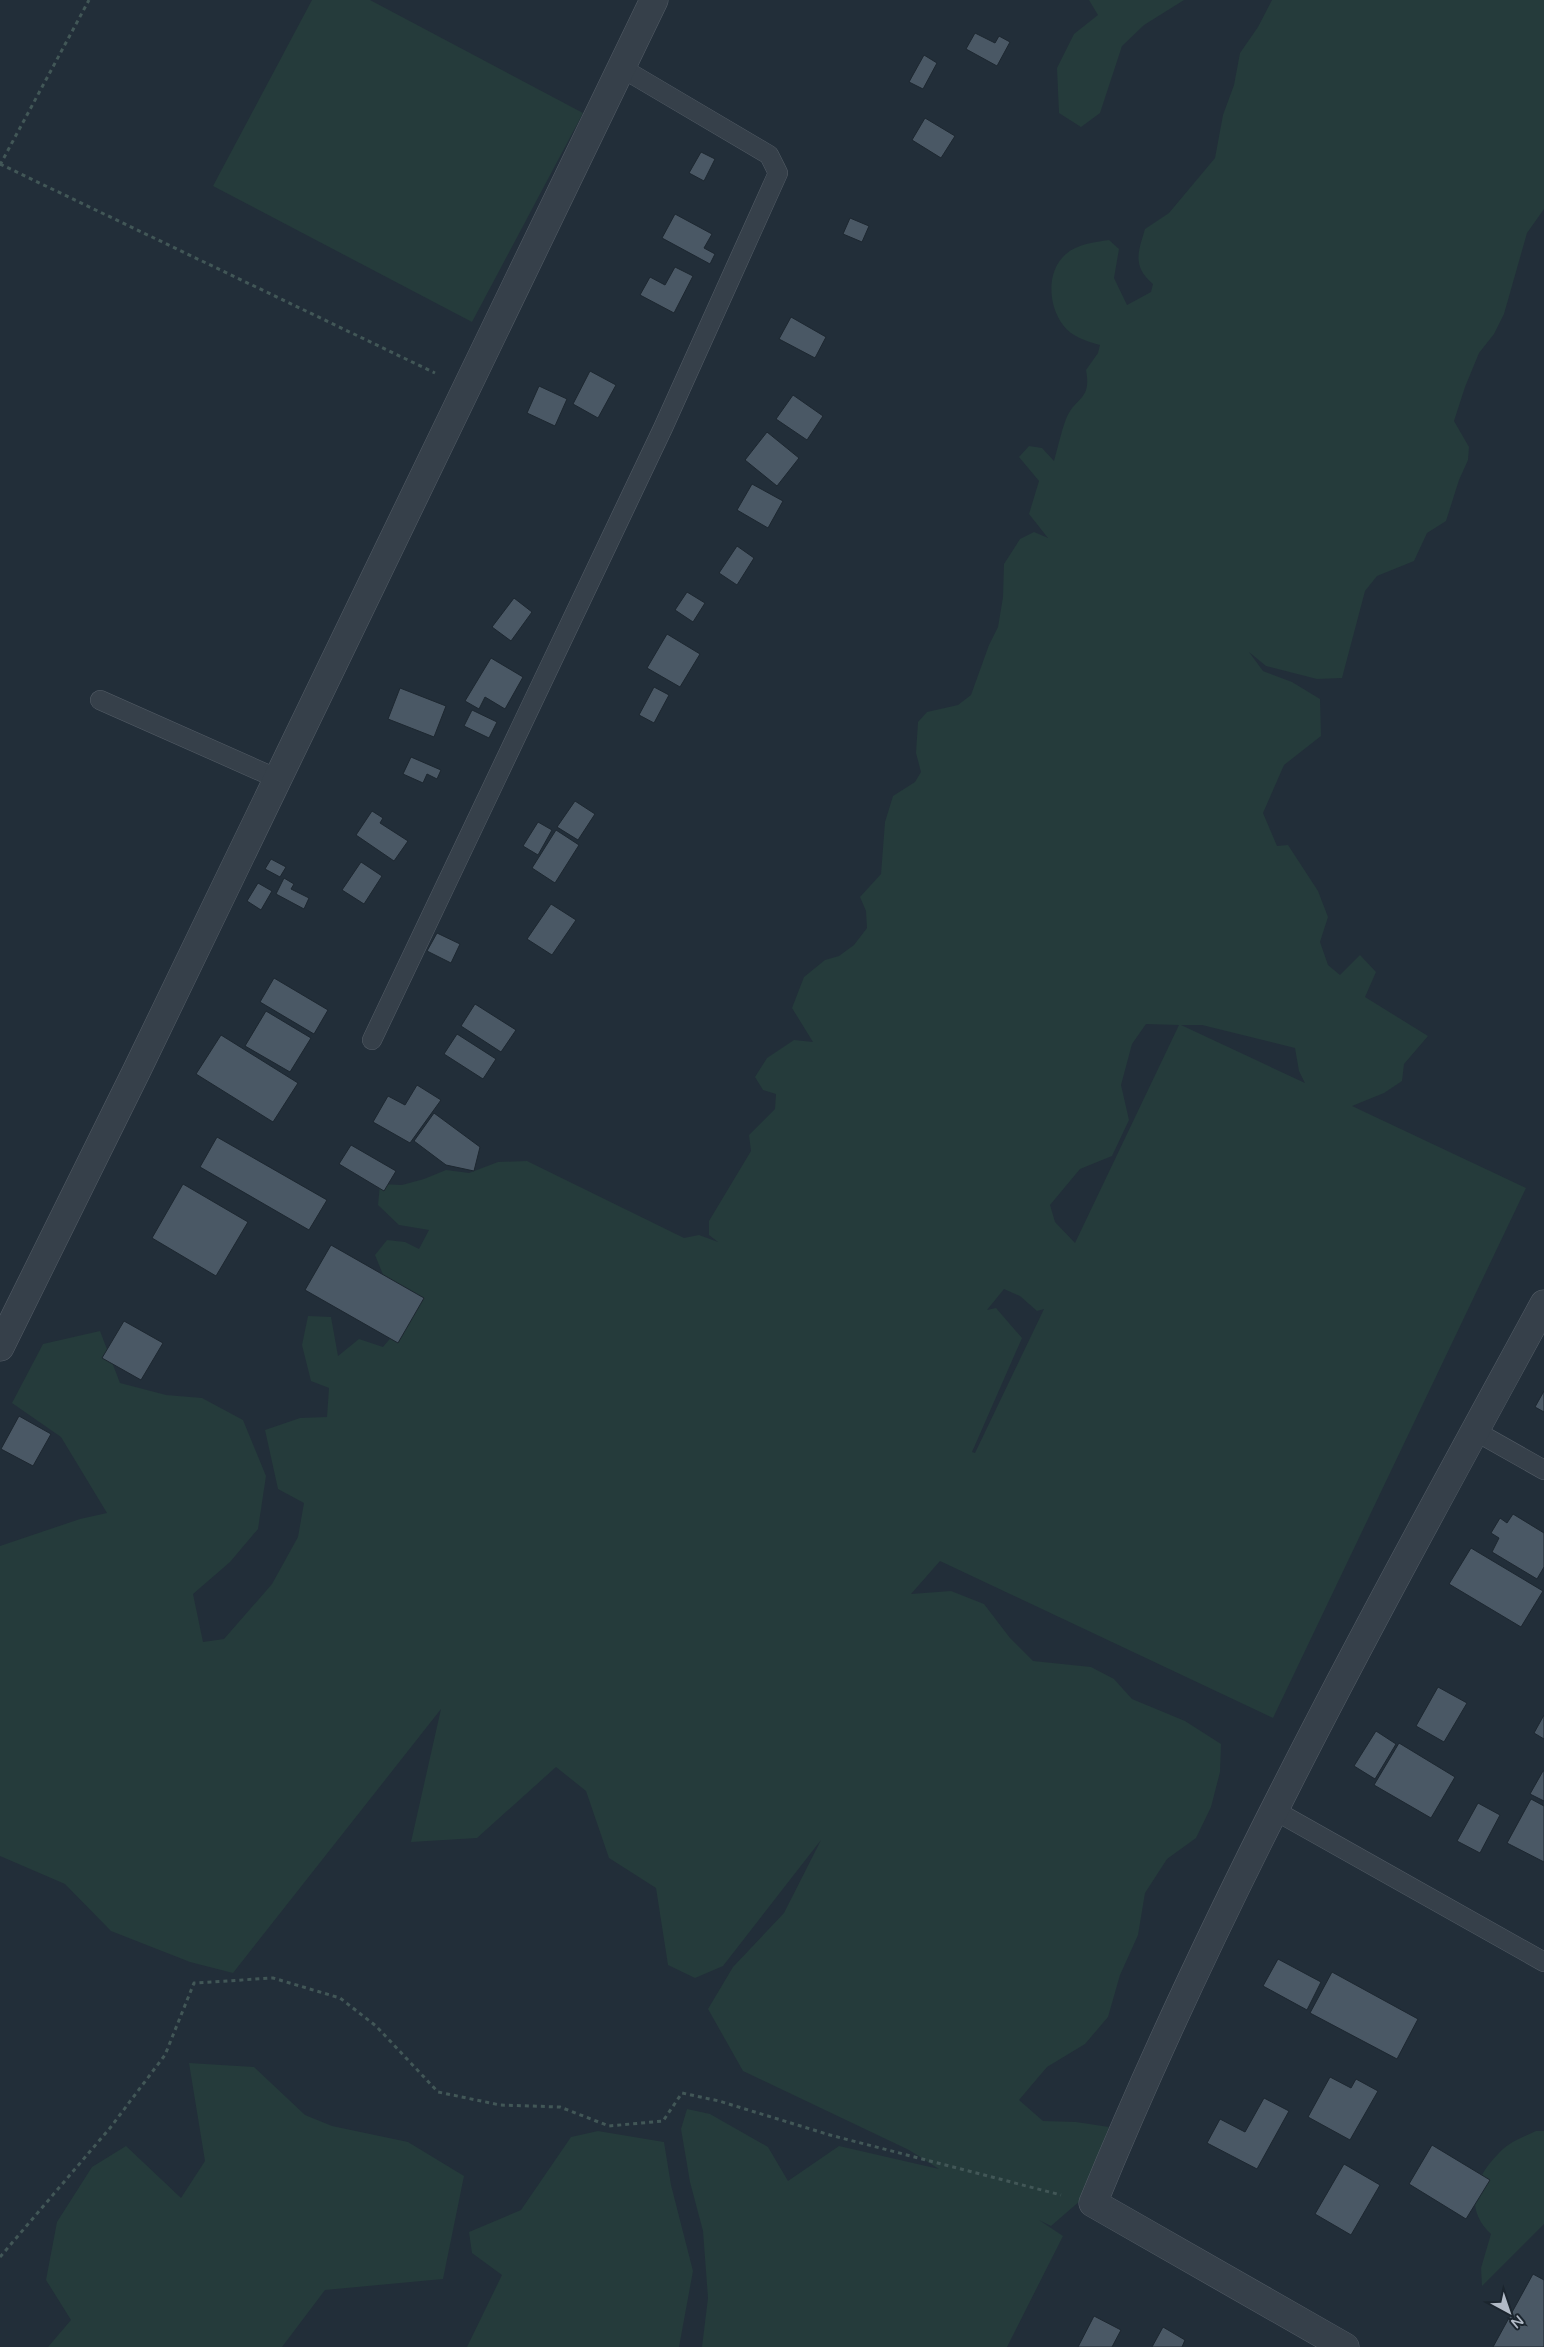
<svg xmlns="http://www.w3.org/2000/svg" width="1544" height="2347" font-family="'Varela Round',sans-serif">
	<rect width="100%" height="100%" fill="#222e39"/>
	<!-- green -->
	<g fill="#253b3b" fill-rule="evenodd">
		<polygon points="312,0 370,0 583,113 472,322 213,186"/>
		<polygon points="1089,0 1184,0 1144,25 1122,46 1100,113 1081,127 1059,113 1057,68 1074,34 1098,15"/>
		<path d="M1272,0h272v209l-17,24 -23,81 -10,20 -15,19 -14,34 -11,34 15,26 -1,13 -9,20 -13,41 -19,12 -13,28 -37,15 -12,15 -23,87 -25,1 -51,-13 -17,-14 14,19 29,11 28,17 1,37 -37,29 -21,48 14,33 11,-1 30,46 10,26 -8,25 8,23 12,10 20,-20 16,17 -11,25 63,39 -24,28 -2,17 -18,12 -32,13 174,82 -253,530 -333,-157 -29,33 40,-3 33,13 26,34 23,23 58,6 23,12 18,20 53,22 36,23 -1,28 -9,35 -15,31 -29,21 -22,34 -7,42 -18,40 -12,42 -23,27 -38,23 -28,33 24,21 33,1 33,5 -28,73 -30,26 -12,-6 24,16 -56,111h-305l6,-49 -5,-67 -13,-49 -9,-53 6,-20 23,5 58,33 20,34 51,-35 100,23 -30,-19 -166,-79 -35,-62 25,-42 51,-54 37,-73 -98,126 -28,12 -27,-13 -12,-77 -47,-30 -23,-67 -30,-24 -79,71 -66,4 30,-133 -208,264 -43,-11 -79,-31 -46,-47 -65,-28v-310l80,-27 27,-6 -46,-76 -49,-34 31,-59 57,-13 20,52 46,12 36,3 41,22 23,56 -8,53 -28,33 -37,32 10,48 21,-3 48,-55 26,-47 6,-34 -26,-14 -13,-59 35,-12 27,-1 2,-29 -18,-7 -9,-36 6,-29 23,1 7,39 21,-17 24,8 31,-37 -28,-28 -11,-27 12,-15 18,2 14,7 10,-19 -30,-5 -21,-20 2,-21 22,1 22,-6 22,-9 23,3 29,-11 29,-1 157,77 15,-3 19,7 -9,-7v-14l42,-70 -2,-16 26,-26 1,-15 -13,-4 -8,-13 12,-19 27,-18 19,2 -21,-34 12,-31 21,-17 14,-4 15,-11 13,-17 -1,-17 -6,-14 21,-23 4,-52 8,-26 22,-14 6,-10 -5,-19 2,-31 9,-10 31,-7 13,-10 18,-50 9,-18 5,-30 1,-33 16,-25 14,-7 14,6 -19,-24 10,-33 -20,-24 10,-11 13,2 12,13c4,-14 7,-29 12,-42 9,-23 26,-18 20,-49l12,-17 2,-8c-14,-4 -28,-8 -37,-20 -15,-20 -17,-54 3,-71 11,-10 29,-12 43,-14l10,9 -5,29 13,27 24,-13 2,-8c-21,-18 -15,-31 -8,-55l24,-16 46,-55 8,-43 11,-30 6,-32 18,-26zM1146,1024l33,1 -104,218 -20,-21 -5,-17 30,-36 32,-13 17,-36 -8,-35 11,-41zM1181,1025h21l93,23 4,23 6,12zM1004,1289l16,7 17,15 7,-2 -69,144 -3,-1 50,-114 -26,-30 -9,2z"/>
		<polygon points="189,2063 254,2067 305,2115 332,2126 408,2142 464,2176 443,2279 325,2290 282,2347 48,2347 71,2320 46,2280 57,2222 92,2167 126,2146 181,2198 205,2161"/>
		<polygon points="598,2131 664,2142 671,2185 693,2271 679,2347 467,2347 502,2275 472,2253 469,2232 521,2210 571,2137"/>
		<path d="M1536,2131h8v93l-62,62 -1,-18 10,-34c-28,-26 -16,-57 8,-81 10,-11 24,-16 37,-22z"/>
	</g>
	<!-- building -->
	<g fill="#4a5865" stroke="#1d2730">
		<polygon points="975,33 995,43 999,36 1010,42 997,66 966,49"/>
		<polygon points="924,55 937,63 923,89 909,82"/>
		<polygon points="925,118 955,136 941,158 912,140"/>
		<polygon points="701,152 715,159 704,181 689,173"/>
		<polygon points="675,214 712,234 704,248 715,254 710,264 662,238"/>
		<polygon points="850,218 869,226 862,242 843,234"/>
		<polygon points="675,267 693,276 674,313 640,295 650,277 665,285"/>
		<polygon points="791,317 826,337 815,358 779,339"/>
		<polygon points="590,371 616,385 598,418 573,404"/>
		<polygon points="539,386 567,399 555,426 527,413"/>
		<polygon points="793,395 823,416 807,440 776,419"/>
		<polygon points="767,432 799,458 777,486 745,460"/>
		<polygon points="752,484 783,501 768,528 737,510"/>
		<polygon points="737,546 754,558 737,585 719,573"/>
		<polygon points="687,592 705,603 693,622 675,610"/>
		<polygon points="514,598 532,612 511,641 492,627"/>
		<polygon points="667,634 700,654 680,687 647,668"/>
		<polygon points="491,658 523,677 505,709 485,697 479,709 465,701"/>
		<polygon points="654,687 669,695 654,723 639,715"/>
		<polygon points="400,688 446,706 434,737 388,719"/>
		<polygon points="472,710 497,722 489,738 464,726"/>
		<polygon points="411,757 441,770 437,779 427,774 423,783 403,774"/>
		<polygon points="575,801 595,814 578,840 557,827"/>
		<polygon points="372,811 383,818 380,823 408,841 394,861 356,835"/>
		<polygon points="538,822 552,830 538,855 523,846"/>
		<polygon points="556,830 579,845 555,883 532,868"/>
		<polygon points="271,859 286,867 280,877 265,869"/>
		<polygon points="361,862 382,876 364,904 342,890"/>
		<polygon points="284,878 294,884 291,889 309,898 304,909 276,894"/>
		<polygon points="258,883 272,891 261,910 247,901"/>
		<polygon points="551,904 576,920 552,955 527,939"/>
		<polygon points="437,933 460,944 451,963 427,951"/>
		<polygon points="274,978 328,1010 314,1034 260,1002"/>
		<polygon points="475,1004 516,1030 501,1052 461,1026"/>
		<polygon points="266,1011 311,1038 290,1072 245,1046"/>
		<polygon points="457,1034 496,1059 483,1079 444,1054"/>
		<polygon points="221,1035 298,1083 273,1122 196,1074"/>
		<polygon points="417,1085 441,1100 410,1143 373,1122 388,1096 405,1105"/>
		<polygon points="434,1113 480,1147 474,1171 446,1165 414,1141"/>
		<polygon points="217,1137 327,1200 309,1230 200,1167"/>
		<polygon points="351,1145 396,1171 384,1191 339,1164"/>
		<polygon points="183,1184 248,1222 216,1276 152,1238"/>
		<polygon points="331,1245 424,1298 398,1343 305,1290"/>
		<polygon points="124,1321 163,1343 141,1380 102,1358"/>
		<polygon points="1544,1391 1544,1412 1535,1407"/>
		<polygon points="19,1416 51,1434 33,1466 1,1449"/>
		<polygon points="1513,1514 1544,1533 1544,1567 1537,1579 1492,1552 1499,1538 1491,1533 1500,1518 1507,1523"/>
		<polygon points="1471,1548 1543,1591 1521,1627 1449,1584"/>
		<polygon points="1438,1687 1467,1703 1444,1742 1416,1726"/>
		<polygon points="1544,1715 1544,1739 1534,1733"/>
		<polygon points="1376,1731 1396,1744 1375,1779 1354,1766"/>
		<polygon points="1399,1743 1455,1777 1431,1818 1374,1785"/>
		<polygon points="1543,1771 1544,1771 1544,1801 1530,1794"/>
		<polygon points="1531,1799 1544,1806 1544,1862 1507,1843"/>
		<polygon points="1478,1803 1500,1815 1480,1853 1457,1841"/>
		<polygon points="1278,1959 1321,1982 1307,2010 1263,1986"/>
		<polygon points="1332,1972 1418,2019 1397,2059 1310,2013"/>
		<polygon points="1330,2077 1351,2088 1356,2079 1378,2091 1350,2140 1308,2117"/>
		<polygon points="1264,2098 1289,2111 1257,2169 1207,2143 1220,2119 1245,2132"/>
		<polygon points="1432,2145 1490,2180 1466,2219 1409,2184"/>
		<polygon points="1344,2164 1380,2185 1351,2235 1315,2214"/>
		<polygon points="1533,2274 1544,2280 1544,2347 1493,2347"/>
		<polygon points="1094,2316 1121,2330 1112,2347 1078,2347"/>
		<polygon points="1163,2327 1185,2340 1182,2347 1152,2347"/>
	</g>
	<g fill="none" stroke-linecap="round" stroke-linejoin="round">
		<!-- service casing -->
		<g stroke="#545d67" stroke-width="20">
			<g id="service">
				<polyline points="100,700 278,779"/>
				<polyline points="372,1040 663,428 778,173 769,155 620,67"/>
				<polyline points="1475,1431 1544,1470"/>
				<polyline points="1274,1810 1544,1962"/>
			</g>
		</g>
		<!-- minor casing -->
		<g stroke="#545d67" stroke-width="29">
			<g id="minor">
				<polyline points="0,1347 137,1070 654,0"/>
				<path d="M1345,2347l-252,-144c127,-310 291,-605 451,-899"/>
			</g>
		</g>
		<!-- path -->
		<g stroke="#425757" stroke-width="3" stroke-dasharray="4 4" stroke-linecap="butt">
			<polyline points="0,164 435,373"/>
			<polyline points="0,165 89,0"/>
			<polyline points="0,2257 110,2128 165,2055 194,1983 273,1978 340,1998 376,2026 438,2092 500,2105 560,2107 609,2126 663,2121 682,2093 719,2101 830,2135 1061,2195"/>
		</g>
		<!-- service -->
		<use href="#service" stroke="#36404a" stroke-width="19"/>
		<!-- minor -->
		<use href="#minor" stroke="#36404a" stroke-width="28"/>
	</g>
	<!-- north arrow -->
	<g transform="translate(1509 2312) rotate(140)" stroke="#1b252e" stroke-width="4" paint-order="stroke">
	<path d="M0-4L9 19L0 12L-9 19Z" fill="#b1bac6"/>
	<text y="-8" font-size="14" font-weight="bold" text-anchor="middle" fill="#b1bac6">N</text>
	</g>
</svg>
